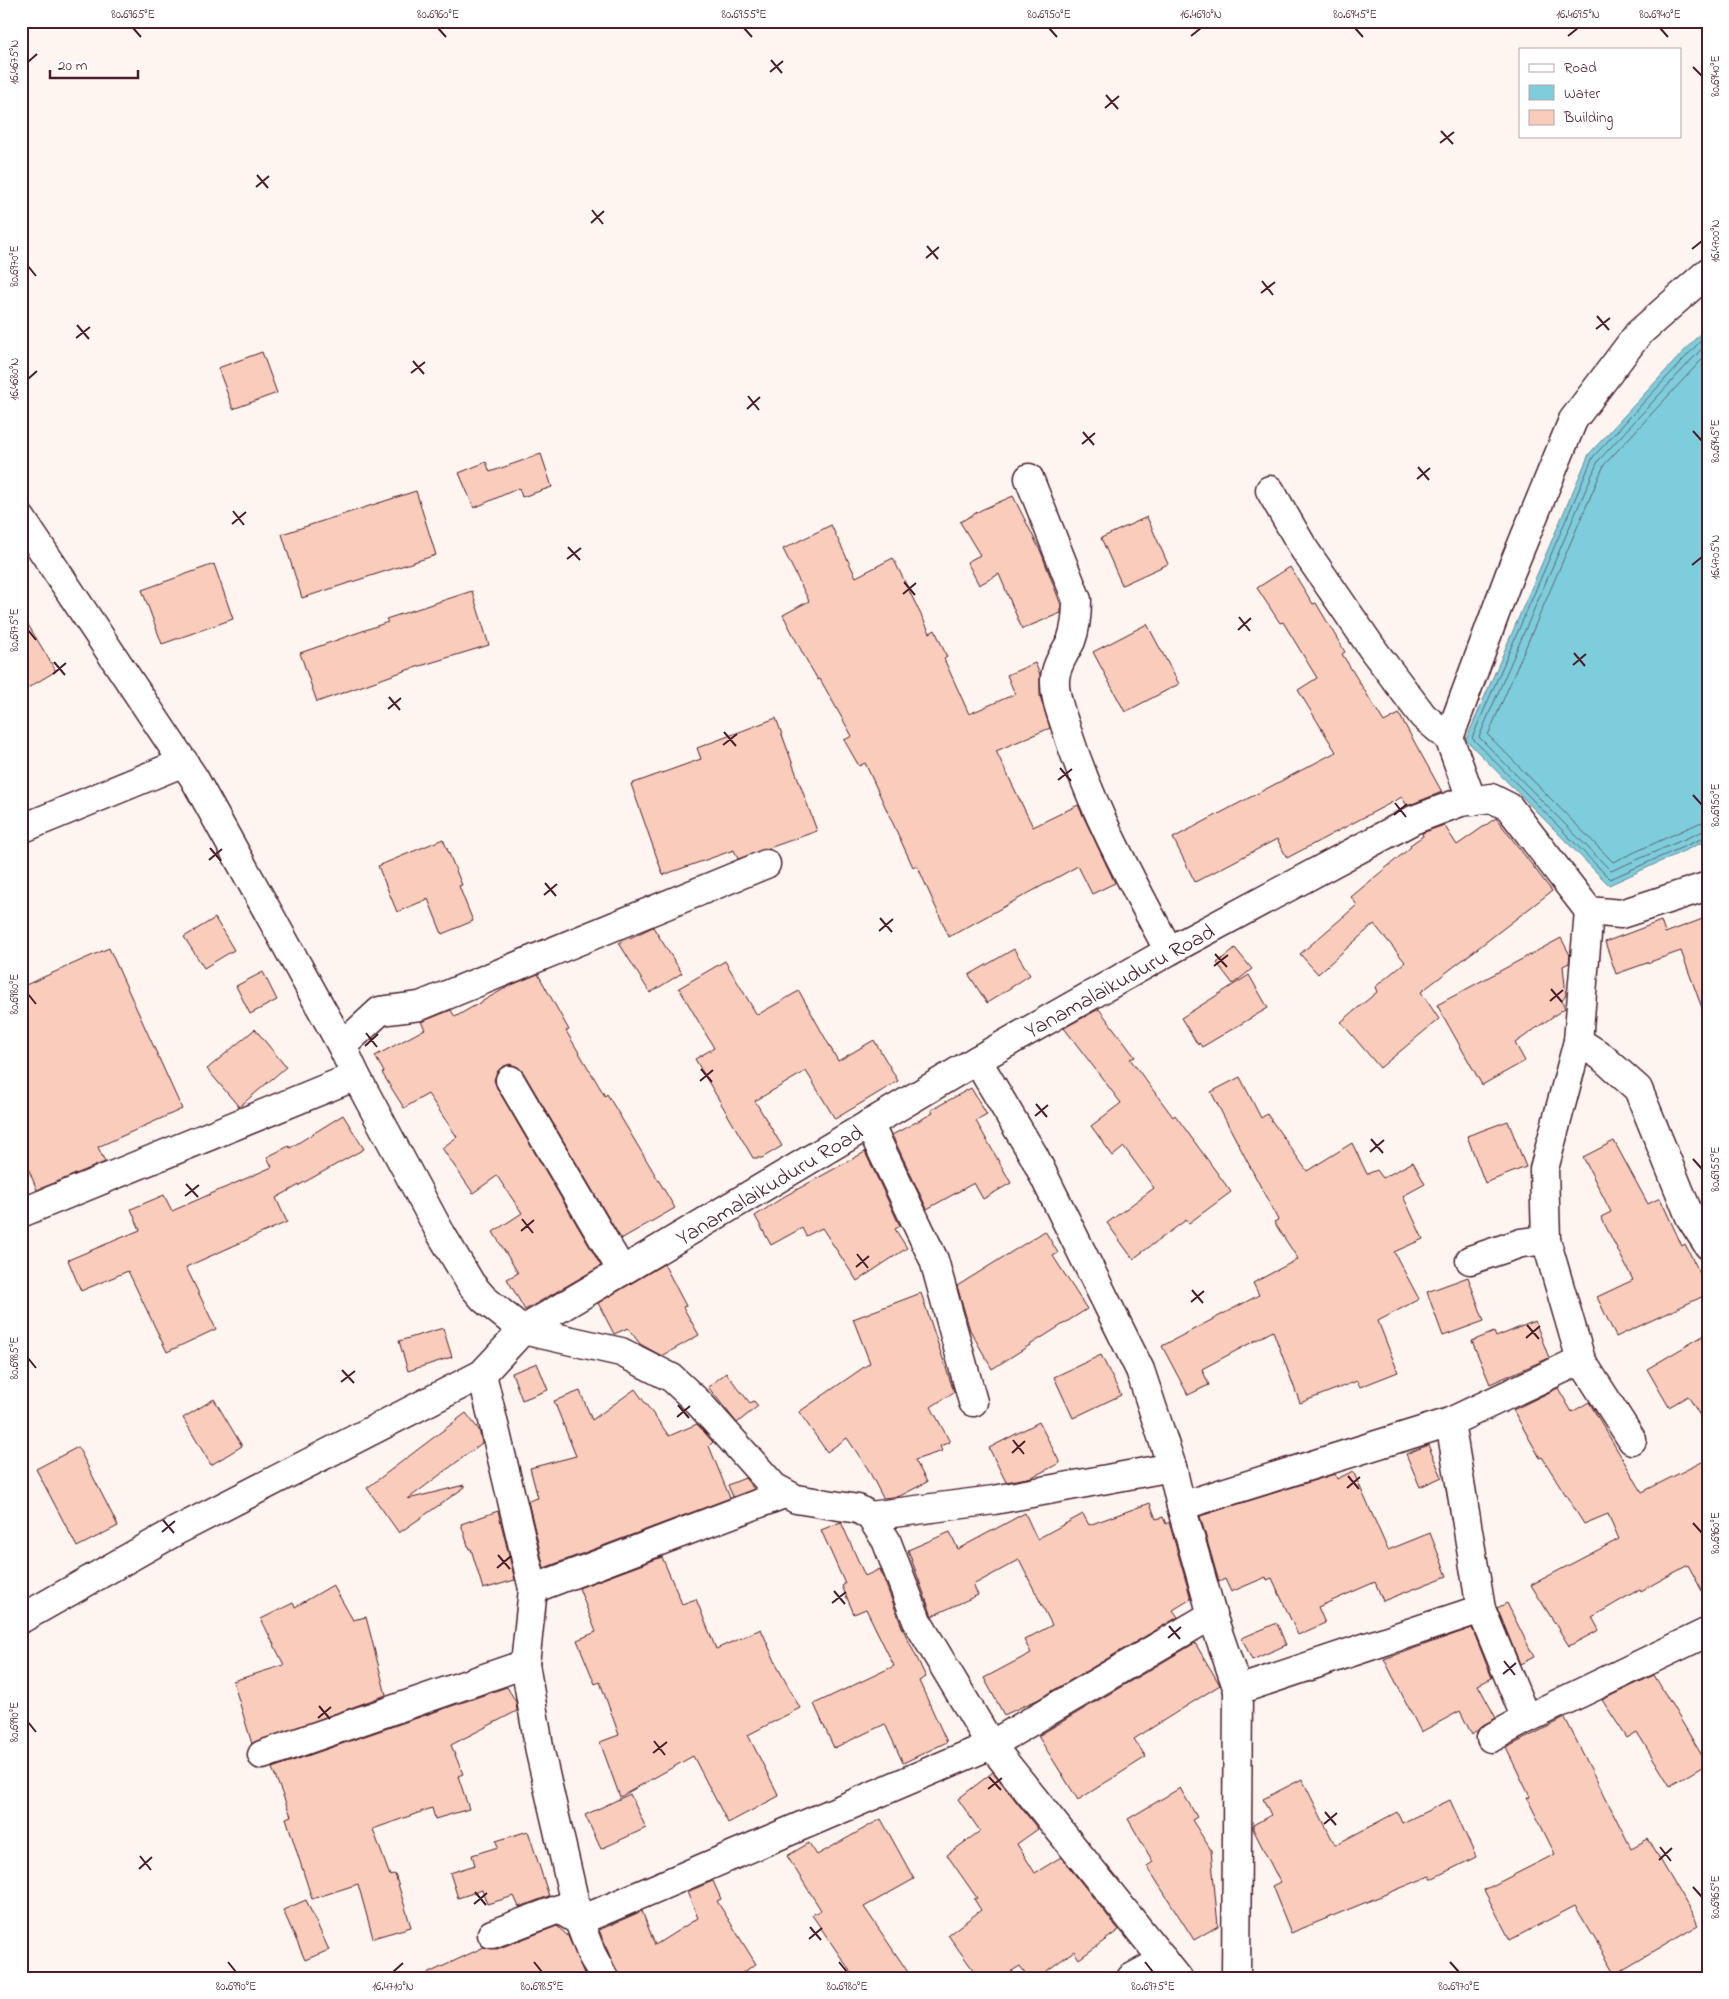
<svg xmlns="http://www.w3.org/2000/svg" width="1729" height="1999" font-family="'Indie Flower',sans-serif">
	<rect width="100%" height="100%" fill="#fef5f1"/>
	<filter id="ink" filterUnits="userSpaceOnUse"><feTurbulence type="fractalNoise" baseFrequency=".02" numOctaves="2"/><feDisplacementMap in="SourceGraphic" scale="10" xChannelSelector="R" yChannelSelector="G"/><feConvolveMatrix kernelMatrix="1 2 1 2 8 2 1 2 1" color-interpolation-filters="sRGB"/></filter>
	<g filter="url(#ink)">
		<!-- water -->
		<polygon fill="#7ecddc" stroke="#698795" points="1708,325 1708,840 1609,885 1466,740 1589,454"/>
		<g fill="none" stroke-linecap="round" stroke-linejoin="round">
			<!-- shore -->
			<g stroke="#5f6572" stroke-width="1">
				<polyline points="1708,333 1593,457 1472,738 1610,879 1708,836"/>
				<polyline points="1708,342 1598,461 1479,737 1611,871 1708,829"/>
				<polyline points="1708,353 1604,465 1488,735 1613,862 1699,823 1708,822"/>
			</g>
		</g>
		<!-- building -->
		<g fill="#f9ccbb" stroke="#4a1f2b">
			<polygon points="262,352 277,393 233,409 218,368"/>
			<polygon points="541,454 552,487 522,497 519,488 474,508 459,473 486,462 490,472"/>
			<polygon points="416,491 436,555 302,598 282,534"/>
			<polygon points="1013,496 1041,552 1061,605 1061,613 1022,629 999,574 979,585 967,562 980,555 960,522 981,510"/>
			<polygon points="1147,517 1168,564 1122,585 1101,538"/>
			<polygon points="831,525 856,577 893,558 930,633 935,630 947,657 944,659 969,714 1015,694 1007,675 1035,663 1040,674 1040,696 1050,728 996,751 1033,827 1078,805 1115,883 1092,894 1078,866 949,937 917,865 913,867 865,763 859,766 844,740 852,736 820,679 818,680 803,654 783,615 809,601 783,549"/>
			<polygon points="214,564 233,619 162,644 142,590"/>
			<polygon points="1290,567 1313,604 1316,603 1345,652 1342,654 1384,722 1399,714 1442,792 1407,806 1402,797 1287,858 1277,839 1195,882 1173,838 1336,752 1298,690 1317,678 1283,622 1280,623 1257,588"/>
			<polygon points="472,591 489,645 404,671 317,702 300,653 388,622 386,619"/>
			<polygon points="21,613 56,671 21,692"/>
			<polygon points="1147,624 1179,684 1125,712 1093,652"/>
			<polygon points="776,718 817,831 738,859 734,850 663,875 631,784 701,759 697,748"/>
			<polygon points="1496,818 1552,891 1421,992 1439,1019 1380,1068 1341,1022 1377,992 1375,987 1405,962 1374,924 1318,974 1300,954 1357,905 1351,897 1411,847 1410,845 1423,836 1422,833 1444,825 1457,845"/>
			<polygon points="443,839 462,885 459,886 473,921 442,934 428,899 397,912 378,866"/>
			<polygon points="1708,917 1708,1015 1705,1016 1681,951 1616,974 1605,942 1661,921 1665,933"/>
			<polygon points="215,918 234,950 204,968 184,937"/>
			<polygon points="653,927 682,973 650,993 619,943"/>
			<polygon points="1561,938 1570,955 1569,963 1563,966 1566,995 1562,1001 1565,1008 1515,1043 1525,1061 1482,1085 1437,1005"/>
			<polygon points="109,948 182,1109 98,1147 105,1162 37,1190 21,1151 21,987"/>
			<polygon points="1235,948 1252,969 1233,984 1217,963"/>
			<polygon points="1014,949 1030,975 987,1003 969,975"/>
			<polygon points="725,961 757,1015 799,991 838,1061 874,1040 898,1081 835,1119 806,1071 755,1101 782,1146 762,1158 753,1158 695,1059 714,1048 679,988"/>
			<polygon points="263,972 277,1000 250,1014 236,986"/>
			<polygon points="538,974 569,1030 566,1031 605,1096 607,1094 675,1208 621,1239 523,1072 518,1067 510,1064 502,1067 497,1072 494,1080 497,1088 601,1266 525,1310 507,1279 518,1273 493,1232 522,1213 497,1176 473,1193 442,1148 457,1137 428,1094 404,1108 382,1073 384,1072 375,1056 425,1029 421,1022 451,1010 455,1017 509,986"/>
			<polygon points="1249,975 1268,1008 1202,1047 1199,1043 1198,1045 1181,1018"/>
			<polygon points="1099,1009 1135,1057 1130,1059 1173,1117 1175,1115 1231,1192 1189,1223 1186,1220 1133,1259 1107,1223 1154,1188 1124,1147 1113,1156 1091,1126 1121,1103 1064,1028"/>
			<polygon points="255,1029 286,1067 239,1107 207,1069"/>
			<polygon points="1240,1077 1261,1118 1267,1114 1307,1171 1352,1143 1367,1174 1377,1170 1383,1178 1413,1162 1425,1184 1403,1196 1423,1239 1394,1252 1419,1299 1378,1321 1398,1372 1360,1387 1357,1381 1300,1403 1273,1331 1202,1369 1209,1385 1188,1395 1162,1346 1259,1295 1253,1283 1298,1259 1274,1222 1278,1220 1211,1092"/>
			<polygon points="971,1088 987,1115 976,1121 1011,1183 983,1199 974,1183 927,1209 892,1135 933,1113 931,1110"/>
			<polygon points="343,1115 364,1149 276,1198 287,1222 186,1267 216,1329 167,1352 128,1271 81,1291 68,1260 140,1230 131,1209 164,1195 172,1211 272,1167 267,1157 289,1146 290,1148"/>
			<polygon points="1508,1121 1526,1167 1485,1183 1467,1136"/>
			<polygon points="1614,1141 1648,1204 1660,1198 1682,1246 1685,1244 1708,1289 1708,1294 1616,1337 1597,1297 1633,1280 1601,1217 1611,1212 1583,1157"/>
			<polygon points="865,1152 900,1226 895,1229 907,1248 857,1281 822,1228 806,1236 802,1228 771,1245 755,1216 785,1196"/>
			<polygon points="1045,1231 1058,1253 1053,1256 1087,1309 992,1369 970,1330 957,1286"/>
			<polygon points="664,1264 686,1306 683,1307 699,1335 662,1356 640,1344 628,1328 614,1334 598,1303"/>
			<polygon points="1468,1277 1484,1321 1443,1336 1427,1292"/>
			<polygon points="921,1293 954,1392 931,1407 950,1442 940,1446 942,1451 915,1460 927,1482 900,1496 883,1498 868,1469 847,1438 827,1452 799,1412 870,1363 853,1319"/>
			<polygon points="1535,1321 1549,1358 1490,1384 1472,1341 1494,1332 1496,1337"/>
			<polygon points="443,1328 452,1357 408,1371 399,1341"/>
			<polygon points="1708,1333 1708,1429 1688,1396 1669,1407 1647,1369"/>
			<polygon points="1101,1355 1121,1395 1073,1418 1054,1377"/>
			<polygon points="537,1363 548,1390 522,1400 512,1373"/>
			<polygon points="726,1373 750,1403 754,1401 758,1406 737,1423 708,1387"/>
			<polygon points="1558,1388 1572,1412 1589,1402 1642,1492 1708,1459 1708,1602 1688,1565 1641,1591 1640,1589 1592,1617 1599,1630 1569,1646 1531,1585 1619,1539 1608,1514 1584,1524 1542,1457 1540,1458 1513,1410"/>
			<polygon points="635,1389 669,1436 697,1424 713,1442 709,1446 730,1498 544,1568 528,1501 538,1498 530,1468 576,1456 554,1401 580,1391 592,1420"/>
			<polygon points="214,1399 242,1446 211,1465 183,1418"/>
			<polygon points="466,1413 479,1430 482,1443 408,1499 464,1485 465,1487 399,1533 367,1488"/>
			<polygon points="1039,1422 1060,1463 1032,1477 1006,1482 989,1448"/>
			<polygon points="1428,1445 1442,1477 1420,1487 1406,1454"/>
			<polygon points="78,1447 118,1526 77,1547 36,1469"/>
			<polygon points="1353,1471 1388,1550 1430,1533 1447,1576 1383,1601 1375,1582 1318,1607 1325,1623 1298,1635 1272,1578 1267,1580 1266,1577 1231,1592 1225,1579 1219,1582 1200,1516 1335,1474 1337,1479"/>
			<polygon points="745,1478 754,1489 733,1497 728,1485"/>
			<polygon points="1150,1503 1156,1519 1163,1517 1166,1524 1169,1522 1191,1599 1173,1610 1178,1617 1037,1700 1004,1715 984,1678 1031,1653 1024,1640 1052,1625 1019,1560 973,1585 978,1595 932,1616 908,1550 950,1532 958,1549 1025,1513 1037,1539 1083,1514 1089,1525"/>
			<polygon points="498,1511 515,1580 483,1589 471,1549 469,1549 461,1524"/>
			<polygon points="841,1522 865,1576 880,1569 902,1627 926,1677 919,1681 947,1742 903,1763 885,1724 834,1748 814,1704 894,1666 866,1609 854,1614 842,1586 845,1584 821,1530"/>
			<polygon points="662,1557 682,1604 696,1599 716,1649 761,1629 778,1668 800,1708 748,1735 779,1796 728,1823 693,1756 620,1797 600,1742 619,1735 600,1682 595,1684 577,1640 596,1632 579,1588"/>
			<polygon points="333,1585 353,1620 366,1617 386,1695 252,1744 233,1681 284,1665 261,1619 293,1603 295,1607"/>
			<polygon points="1507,1603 1534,1657 1520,1664 1497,1608"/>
			<polygon points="1277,1623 1286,1645 1252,1660 1242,1638"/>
			<polygon points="1472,1628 1492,1678 1478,1685 1496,1718 1483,1725 1472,1735 1460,1711 1421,1732 1384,1659"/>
			<polygon points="1195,1643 1220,1685 1134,1739 1146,1757 1078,1800 1038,1736"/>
			<polygon points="1654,1675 1707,1764 1670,1786 1637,1732 1627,1738 1602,1700"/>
			<polygon points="507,1687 516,1702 517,1711 451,1745 463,1774 458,1776 469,1809 435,1819 432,1808 373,1829 390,1876 395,1874 411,1927 373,1938 358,1884 312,1899 286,1818 291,1816 272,1768"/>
			<polygon points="1565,1718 1631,1848 1648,1839 1699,1925 1616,1974 1575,1906 1510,1940 1484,1890 1555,1854 1527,1798 1530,1797 1506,1748"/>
			<polygon points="993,1772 1038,1829 1017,1844 1035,1873 1061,1857 1119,1930 1079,1959 1074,1951 1037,1978 1029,1978 1020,1966 1000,1978 979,1978 948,1935 981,1910 974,1899 977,1898 947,1855 980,1831 958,1799"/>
			<polygon points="1302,1779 1335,1845 1397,1812 1402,1823 1450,1800 1476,1857 1431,1879 1430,1876 1291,1933 1272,1886 1280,1882 1253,1829 1253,1825 1271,1815 1263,1799"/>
			<polygon points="1180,1788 1197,1817 1192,1820 1211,1850 1218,1926 1194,1940 1147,1866 1153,1862 1128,1819"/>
			<polygon points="630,1794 646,1828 601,1849 585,1815"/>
			<polygon points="881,1819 914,1879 864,1907 912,1978 855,1978 812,1915 821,1910 787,1856 809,1843 817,1855"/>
			<polygon points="528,1831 549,1896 519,1907 514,1896 487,1904 482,1890 458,1898 450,1873 475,1865 472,1855 498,1847 496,1841"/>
			<polygon points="713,1881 721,1899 717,1901 756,1964 734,1978 619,1978 599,1930 642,1911 655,1945 698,1918 687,1892"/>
			<polygon points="306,1900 329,1950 305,1960 283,1910"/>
			<polygon points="557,1926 568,1936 586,1978 418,1978 484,1947 497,1949"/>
		</g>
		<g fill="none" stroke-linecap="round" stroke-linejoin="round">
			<!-- minor casing -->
			<g stroke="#4a1f2b" stroke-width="31">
				<g id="minor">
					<path d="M1029,478l48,122c0,14 -1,28 -6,41 -6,12 -16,25 -16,39 -1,17 7,35 12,51 25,78 64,149 102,220"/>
					<polyline points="1270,490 1304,549 1374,651 1423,716 1449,738"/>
					<polyline points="1472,801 1449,738 1509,576 1573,420 1638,334 1708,272"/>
					<polyline points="21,829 184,762"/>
					<polyline points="1589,911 1578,1041 1544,1169 1546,1240 1581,1360 1632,1440"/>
					<polyline points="1578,1041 1601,1056 1638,1089 1690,1217 1708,1245"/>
					<polyline points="342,1046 380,1011 420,1006 766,864"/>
					<polyline points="977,1060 1034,1156 1140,1370 1172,1467"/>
					<polyline points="510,1080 622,1271"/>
					<polyline points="869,1124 934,1260 973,1402"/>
					<polyline points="21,1213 356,1076"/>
					<polyline points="1470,1260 1521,1243 1546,1240"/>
					<polyline points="482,1374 533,1589 525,1664 540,1752 579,1921 591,1953 604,1978"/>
					<polyline points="1450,1422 1481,1609 1526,1719"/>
					<polyline points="1181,1506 1450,1422 1581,1360"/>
					<polyline points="870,1516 994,1500 1172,1467 1181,1506 1212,1615 1238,1690 1236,1978"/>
					<polyline points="533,1589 784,1494"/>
					<polyline points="21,1619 176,1531 482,1374 523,1330 977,1060 1169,951 1413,820 1461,802 1491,798 1509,807 1589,911 1621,914 1708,886"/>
					<polyline points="1238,1690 1481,1609"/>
					<polyline points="1491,1738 1526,1719 1708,1632"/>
					<polyline points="262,1755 525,1664"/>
					<polyline points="492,1934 559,1909 579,1921 991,1745 1212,1615"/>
					<polyline points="1131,1978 1164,1960"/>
				</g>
			</g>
			<!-- major casing -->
			<g stroke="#4a1f2b" stroke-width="31">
				<polyline id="major" points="21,518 194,778 342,1046 356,1076 440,1232 471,1284 484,1299 523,1330 621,1352 672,1378 699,1403 774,1487 796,1499 858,1509 870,1516 886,1540 917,1621 991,1745 1178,1978"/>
			</g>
			<!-- minor -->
			<use href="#minor" stroke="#fff" stroke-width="28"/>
			<!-- major -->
			<use href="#major" stroke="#fff" stroke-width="28"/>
		</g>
	</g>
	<!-- ticks -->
	<path fill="none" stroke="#4a1f2b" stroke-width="2" d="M133,28l8,9M438,28l8,9M744,28l8,9M1049,28l8,9M1355,28l8,9M1660,28l8,9M1191,36l10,-8M1568,36l10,-8M771,60l11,13M28,62l9,-8M1693,67l9,9M770,72l13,-11M1106,95l12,14M1105,108l14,-12M1441,131l12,13M1440,143l14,-11M257,175l11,13M256,187l13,-11M592,210l11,14M591,223l13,-12M927,246l11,13M1692,249l10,-8M926,258l13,-11M28,266l8,10M1262,281l11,14M1261,293l14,-11M1597,316l12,14M77,325l12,14M1596,329l14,-11M76,338l14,-11M413,361l11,13M411,373l14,-11M28,379l9,-8M748,396l11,14M747,409l13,-12M1693,431l9,10M1083,432l11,13M1082,444l13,-11M1418,467l11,13M1417,479l13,-11M233,511l11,14M232,524l14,-12M568,547l12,13M567,559l14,-11M1692,565l10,-8M904,582l11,13M903,594l13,-11M1239,617l11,14M28,630l8,10M1238,630l13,-12M1574,653l11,13M54,662l11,13M1573,665l13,-11M53,674l13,-11M389,697l11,13M388,709l13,-11M724,732l12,14M723,745l14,-11M1060,768l11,13M1058,780l14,-11M1693,795l9,10M1395,803l11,14M1394,815l13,-11M210,848l11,13M209,860l13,-11M545,883l11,13M544,895l13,-11M880,918l12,14M879,931l14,-12M1215,954l12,13M1214,966l14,-11M1551,989l11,13M28,994l8,10M1550,1001l13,-11M366,1033l11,14M365,1046l13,-12M701,1069l11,13M700,1081l13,-11M1036,1104l11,13M1035,1116l13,-11M1371,1139l12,14M1370,1152l14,-12M1693,1159l9,10M186,1184l12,13M185,1196l14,-11M522,1219l11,14M521,1231l13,-11M857,1254l11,14M856,1267l13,-11M1192,1290l11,13M1191,1302l13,-11M1527,1325l12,14M1526,1338l14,-12M28,1358l8,10M342,1370l12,13M341,1382l14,-11M678,1405l11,13M677,1417l13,-11M1013,1440l11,14M1012,1453l13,-12M1348,1476l11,13M1347,1488l13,-11M163,1520l11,13M1693,1523l9,10M162,1532l13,-11M498,1555l12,14M497,1568l14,-12M834,1591l11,13M832,1603l14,-11M1169,1626l11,13M1168,1638l13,-11M1504,1661l11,14M1503,1674l13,-11M319,1706l11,13M318,1718l13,-11M28,1722l8,10M654,1741l11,14M653,1753l14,-11M989,1777l12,13M988,1789l14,-11M1325,1812l11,13M1324,1824l13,-11M1660,1847l11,14M140,1856l11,14M1659,1860l13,-12M139,1869l13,-12M1693,1887l9,10M475,1892l11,13M474,1904l13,-11M810,1927l11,13M809,1939l13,-11M228,1962l8,10M534,1962l8,10M839,1962l8,10M1145,1962l8,10M1450,1962l9,10M393,1972l10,-9"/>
	<g text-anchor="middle" stroke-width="5" stroke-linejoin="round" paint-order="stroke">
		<!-- street labels -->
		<g font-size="22" fill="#4a1f2b" stroke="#fff">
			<text transform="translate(1119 980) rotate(-29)" y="8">Yanamalaikuduru Road</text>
			<text transform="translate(769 1184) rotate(-31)" y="8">Yanamalaikuduru Road</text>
		</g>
	</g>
	<!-- margin -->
	<rect width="1729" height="1999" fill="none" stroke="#fff" stroke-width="55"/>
	<!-- legend -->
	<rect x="1519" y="48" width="162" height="90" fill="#ffffff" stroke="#b7a5aa"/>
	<rect x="1529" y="64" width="25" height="8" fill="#ffffff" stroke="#b7a5aa"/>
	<text x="1564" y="72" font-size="15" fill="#4a1f2b">Road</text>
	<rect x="1529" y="85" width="25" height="15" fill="#7ecddc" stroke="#b7a5aa"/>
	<text x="1564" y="98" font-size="15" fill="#4a1f2b">Water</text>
	<rect x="1529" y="110" width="25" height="15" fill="#f9ccbb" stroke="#b7a5aa"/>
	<text x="1564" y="122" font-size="15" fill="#4a1f2b">Building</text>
	<!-- scale -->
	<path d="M50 70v8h88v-8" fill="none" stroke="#4a1f2b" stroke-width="2.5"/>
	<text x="58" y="70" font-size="15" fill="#4a1f2b" stroke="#ffffff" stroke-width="4" paint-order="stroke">20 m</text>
	<rect x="28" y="28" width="1674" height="1944" fill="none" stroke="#4a1f2b" stroke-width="2"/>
	<g font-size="12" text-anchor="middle" fill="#4a1f2b">
		<text x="133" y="18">80.6965°E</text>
		<text x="438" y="18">80.6960°E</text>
		<text x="744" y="18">80.6955°E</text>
		<text x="1049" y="18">80.6950°E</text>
		<text x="1201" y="18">16.4690°N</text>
		<text x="1355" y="18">80.6945°E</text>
		<text x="1578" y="18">16.4695°N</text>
		<text x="1660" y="18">80.6940°E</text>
		<text transform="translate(14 62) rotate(-90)" y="4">16.4675°N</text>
		<text transform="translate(1715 76) rotate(-90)" y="4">80.6940°E</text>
		<text transform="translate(1715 241) rotate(-90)" y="4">16.4700°N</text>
		<text transform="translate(14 266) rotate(-90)" y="4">80.6970°E</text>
		<text transform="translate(14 379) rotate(-90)" y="4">16.4680°N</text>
		<text transform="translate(1715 441) rotate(-90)" y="4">80.6945°E</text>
		<text transform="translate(1715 557) rotate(-90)" y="4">16.4705°N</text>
		<text transform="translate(14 630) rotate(-90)" y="4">80.6975°E</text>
		<text transform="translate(1715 805) rotate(-90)" y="4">80.6950°E</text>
		<text transform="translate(14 994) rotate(-90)" y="4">80.6980°E</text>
		<text transform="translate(1715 1169) rotate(-90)" y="4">80.6955°E</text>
		<text transform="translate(14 1358) rotate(-90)" y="4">80.6985°E</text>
		<text transform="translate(1715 1533) rotate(-90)" y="4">80.6960°E</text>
		<text transform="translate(14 1722) rotate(-90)" y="4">80.6990°E</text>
		<text transform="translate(1715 1897) rotate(-90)" y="4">80.6965°E</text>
		<text x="236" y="1990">80.6990°E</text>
		<text x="393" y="1990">16.4710°N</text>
		<text x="542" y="1990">80.6985°E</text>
		<text x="847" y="1990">80.6980°E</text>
		<text x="1153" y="1990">80.6975°E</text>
		<text x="1459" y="1990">80.6970°E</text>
	</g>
</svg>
